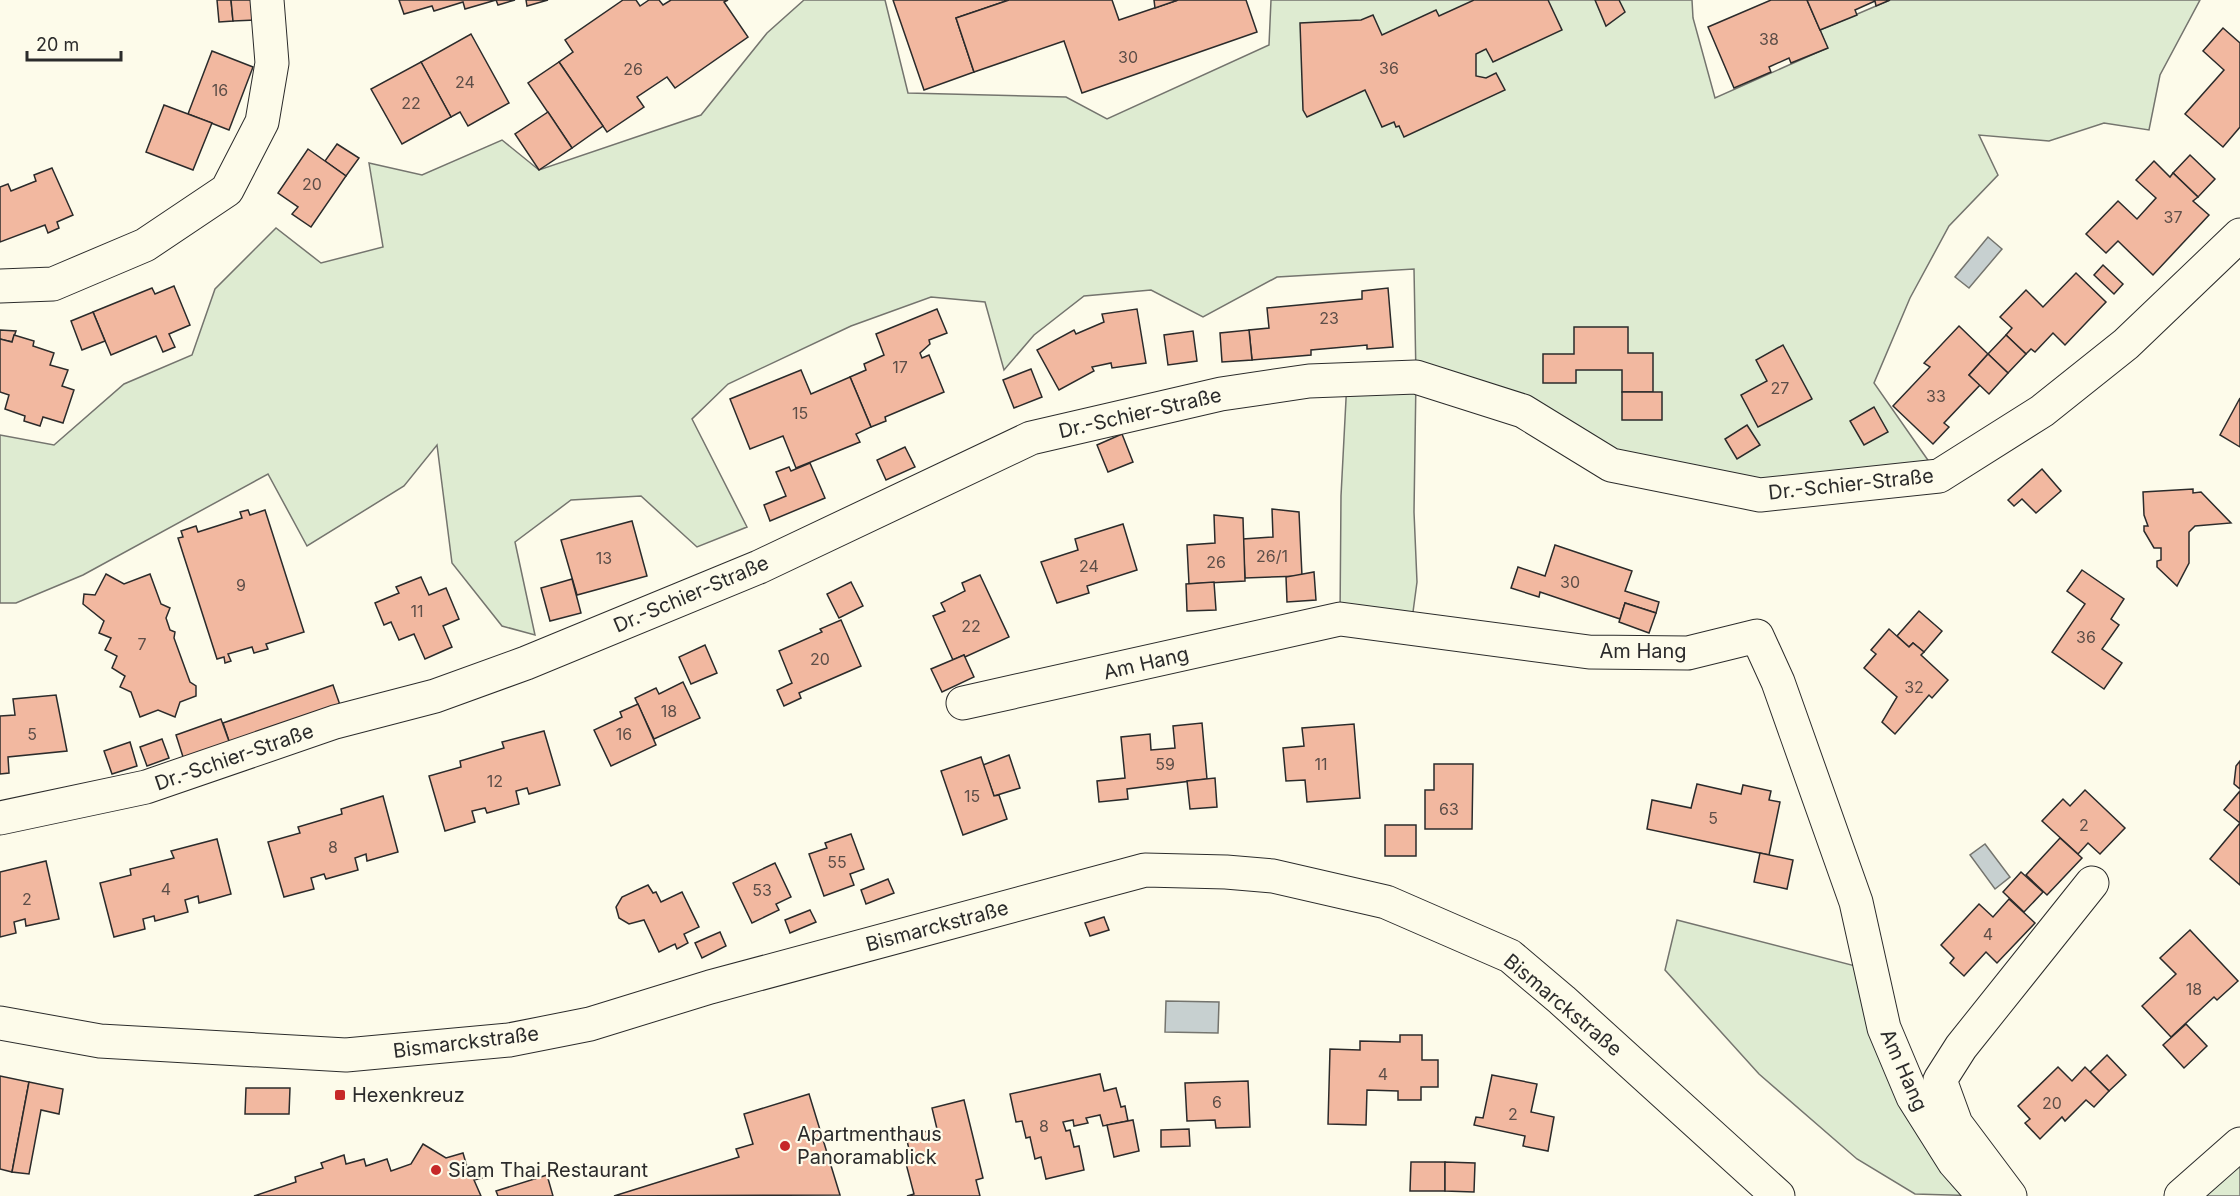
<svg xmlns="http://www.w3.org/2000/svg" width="2240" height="1196" font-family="Inter,sans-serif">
	<rect width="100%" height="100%" fill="#fdfbea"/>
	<!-- green -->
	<g fill="#deebd1" stroke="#74746e" stroke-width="1.5">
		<polygon points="804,0 885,0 908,93 1066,97 1107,119 1269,45 1271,0 1692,0 1693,18 1715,98 1827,48 1820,30 1890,0 2200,0 2160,75 2149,130 2104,123 2049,141 1979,135 1998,175 1949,226 1910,298 1874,383 1939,476 1760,495 1611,465 1416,378 1414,512 1417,582 1411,627 1340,619 1341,496 1347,380 1416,377 1414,269 1277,277 1203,317 1151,290 1084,296 1034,335 1004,370 985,302 931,297 851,326 728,384 692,419 747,527 697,547 641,496 571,500 515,542 535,635 502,626 452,563 437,445 404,486 307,546 268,474 83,575 16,603 0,603 0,435 54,445 124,384 192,355 215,289 276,228 321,263 383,247 369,163 422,175 502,140 539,170 701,115 767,33"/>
		<polygon points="1677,920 1871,970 1884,1028 1984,1196 1915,1194 1857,1159 1759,1074 1665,970"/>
		<polygon points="2240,1144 2240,1196 2181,1196"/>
	</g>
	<!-- water -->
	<g fill="#c7d0d0" stroke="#74746e" stroke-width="1.5">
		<polygon points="1988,237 2002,249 1969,288 1955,277"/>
		<polygon points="1985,844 2010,877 1995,889 1970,855"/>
		<polygon points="1166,1001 1219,1002 1218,1033 1165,1032"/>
	</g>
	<!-- building -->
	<g fill="#f2b8a0" stroke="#2b2b2b" stroke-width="1.5">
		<polygon points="217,0 231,0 233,21 219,22"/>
		<polygon points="231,0 255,0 256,20 233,21"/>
		<polygon points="399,0 496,0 465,9 463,2 434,11 432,6 404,14"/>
		<polygon points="496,0 515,0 498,5"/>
		<polygon points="526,0 548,0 527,6"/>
		<polygon points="623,0 636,0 640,6 649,0 659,0 663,5 671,0 728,0 724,2 748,37 675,88 667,77 637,97 644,107 607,132 559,62 573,52 565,40"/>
		<polygon points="893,0 1009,0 956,18 974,72 924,90"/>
		<polygon points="1009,0 1112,0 1119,20 1178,0 1246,0 1257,32 1082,93 1064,41 974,72 956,18"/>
		<polygon points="1154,0 1178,0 1155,8"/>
		<polygon points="1474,0 1548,0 1562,30 1493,62 1486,49 1476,54 1476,76 1486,78 1496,73 1505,90 1404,137 1399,126 1396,127 1394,122 1382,127 1365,90 1307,117 1303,110 1300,23 1361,20 1373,15 1382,35 1436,10 1439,16"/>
		<polygon points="1595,0 1619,0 1625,12 1606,26"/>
		<polygon points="1771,0 1807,0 1828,48 1791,63 1789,58 1769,67 1771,72 1734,88 1708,27"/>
		<polygon points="1807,0 1890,0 1876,6 1875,1 1855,10 1857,15 1820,30"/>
		<polygon points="2223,28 2240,43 2240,127 2223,147 2185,114 2224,70 2203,51"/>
		<polygon points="471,34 509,103 468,126 460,112 451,117 421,62"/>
		<polygon points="212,51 253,67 229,130 188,114"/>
		<polygon points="421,62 451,117 402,144 371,89"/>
		<polygon points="559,62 603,126 572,148 528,83"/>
		<polygon points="164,105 212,123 193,170 146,152"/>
		<polygon points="548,112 572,148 539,170 515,134"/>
		<polygon points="337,144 359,158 346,176 325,161"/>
		<polygon points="308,149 346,176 311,227 292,214 298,207 278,193"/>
		<polygon points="2190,155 2215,179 2198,197 2173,173"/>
		<polygon points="2154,161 2170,177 2173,173 2198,197 2193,201 2209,215 2153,275 2118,241 2106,253 2086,234 2118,201 2137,219 2156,198 2136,180"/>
		<polygon points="52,168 73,215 57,222 59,228 48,233 45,225 0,242 0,187 8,184 11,191 36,181 34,175"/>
		<polygon points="2103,265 2123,284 2114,294 2094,275"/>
		<polygon points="2076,273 2106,302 2065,345 2053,333 2035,352 2031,349 2026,354 2006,335 2012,328 2000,317 2026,290 2043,307"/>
		<polygon points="174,286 190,325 169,334 175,347 163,352 156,336 111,355 93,312 152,288 155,294"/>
		<polygon points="1388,288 1393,347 1367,349 1367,345 1311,350 1311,355 1252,360 1249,330 1269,328 1267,308 1362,299 1362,291"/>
		<polygon points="937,309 947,333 929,340 930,344 920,353 922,358 929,355 944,392 885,417 886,421 871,427 850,377 866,370 864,364 884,355 876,334"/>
		<polygon points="1137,309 1146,363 1112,368 1111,363 1092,367 1094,371 1059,390 1037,350 1074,330 1076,334 1104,322 1102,314"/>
		<polygon points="93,312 105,341 82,350 71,321"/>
		<polygon points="1959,326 1988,354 1969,375 1980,385 1944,423 1949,427 1933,444 1893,406 1930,367 1924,363"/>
		<polygon points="1574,327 1628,327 1628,353 1653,353 1653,392 1622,392 1622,370 1576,370 1576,383 1543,383 1543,354 1574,354"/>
		<polygon points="0,330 16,331 12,342 0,339"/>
		<polygon points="1249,330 1252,360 1222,362 1220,333"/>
		<polygon points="1193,331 1197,361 1168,365 1164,335"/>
		<polygon points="14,335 34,341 33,346 54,353 50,365 68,370 62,386 74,390 63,423 43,417 40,426 24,421 25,416 5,409 9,395 0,392 0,339 12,342"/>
		<polygon points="2006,335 2026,354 2008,373 1988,354"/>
		<polygon points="1783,345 1812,399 1758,427 1741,395 1767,381 1756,360"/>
		<polygon points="1988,354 2008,373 1989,394 1969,375"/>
		<polygon points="1031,369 1042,397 1014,408 1003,380"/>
		<polygon points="801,370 811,394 850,377 871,427 856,434 860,442 796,468 783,436 750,449 730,399"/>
		<rect x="1622" y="392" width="40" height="28"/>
		<polygon points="2240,398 2240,447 2220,435"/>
		<polygon points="1874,407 1888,432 1864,445 1850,421"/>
		<polygon points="1747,425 1760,445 1737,459 1725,439"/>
		<polygon points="1122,434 1133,462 1108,472 1097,445"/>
		<polygon points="905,447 915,467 886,480 877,460"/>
		<polygon points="810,463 825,498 770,521 764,505 786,496 776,472 789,467 791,471"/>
		<polygon points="2042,469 2061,491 2036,513 2022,499 2014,506 2008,500"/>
		<polygon points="2193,489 2193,493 2201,492 2231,523 2195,526 2189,532 2189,563 2177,586 2157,567 2157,561 2161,560 2161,548 2154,548 2144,531 2144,526 2148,526 2144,515 2143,492"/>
		<polygon points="1272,509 1299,512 1302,576 1245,578 1243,539 1273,537"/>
		<polygon points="248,510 250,515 265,510 304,632 266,644 268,649 254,653 252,647 228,654 231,661 225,663 224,657 217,659 178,538 183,537 181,531 196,526 198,532 242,518 240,512"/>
		<polygon points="1214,515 1243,518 1245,581 1189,584 1187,545 1215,543"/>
		<polygon points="632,521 647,576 577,595 561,540"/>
		<polygon points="1123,524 1137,570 1087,586 1089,593 1057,603 1041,562 1078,550 1075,539"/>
		<polygon points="1555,545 1632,571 1625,591 1659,602 1656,613 1625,603 1620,619 1540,592 1539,597 1511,588 1518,567 1545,576"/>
		<polygon points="2082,570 2124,599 2111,619 2119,625 2102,649 2122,663 2104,689 2052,652 2085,604 2067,591"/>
		<polygon points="1314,572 1316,600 1287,602 1286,577"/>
		<polygon points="106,574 124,584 150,574 161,604 170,608 166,618 170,630 175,632 174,638 190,682 196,686 196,696 180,702 175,717 158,710 140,717 131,692 120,687 125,676 112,668 117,656 105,650 111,638 99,633 104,621 83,604 84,594 95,595"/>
		<polygon points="980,575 1009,637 965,657 964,655 953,660 933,616 945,611 941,603 965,591 962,583"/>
		<polygon points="421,577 429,595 446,588 459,619 443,626 452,647 425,659 414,634 399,640 391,622 384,625 375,603 399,593 396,587"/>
		<polygon points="572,579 581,613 550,621 541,588"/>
		<polygon points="851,582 863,606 839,618 827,594"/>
		<polygon points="1214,582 1216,610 1187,611 1186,584"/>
		<polygon points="1625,603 1656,613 1649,633 1619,622"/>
		<polygon points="1919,611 1942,631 1924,652 1913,643 1909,647 1897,636"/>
		<polygon points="841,620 861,666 799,693 801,698 784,706 777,690 792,683 779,651 822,632 820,629"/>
		<polygon points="1889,629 1909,647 1913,643 1924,652 1921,655 1948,680 1932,698 1929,695 1895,734 1882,722 1897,697 1864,668 1876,654 1871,650"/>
		<polygon points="705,645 717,673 691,684 679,657"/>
		<polygon points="964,655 974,677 942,692 931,669"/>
		<polygon points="683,682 700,718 654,739 635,698 656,688 659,694"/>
		<polygon points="333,685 340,705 230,744 223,723"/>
		<polygon points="56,695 67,751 8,757 9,773 0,774 0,716 15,715 13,699"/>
		<polygon points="638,704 656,745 611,766 594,730 622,717 620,712"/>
		<polygon points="221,719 230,744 184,760 176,735"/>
		<polygon points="1202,723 1207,779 1127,789 1128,799 1099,802 1097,781 1125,778 1121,737 1150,734 1151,750 1175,748 1173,726"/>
		<polygon points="1354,724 1360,798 1307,802 1305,780 1286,781 1283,748 1304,746 1302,728"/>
		<polygon points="544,731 560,785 529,794 527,788 516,791 519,804 487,813 485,808 472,811 475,822 445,831 429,776 461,767 460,761 504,748 502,742"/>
		<polygon points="162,739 169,758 147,766 140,747"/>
		<polygon points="130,742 137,766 112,774 104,751"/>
		<polygon points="1009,755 1020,788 994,796 983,765"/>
		<polygon points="981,757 994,796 999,795 1007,819 963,835 941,771"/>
		<polygon points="2240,761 2240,789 2234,784 2236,766"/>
		<polygon points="1434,764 1473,764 1472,829 1425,829 1425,790 1434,790"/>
		<polygon points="1215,778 1217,807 1190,809 1187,781"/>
		<polygon points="1697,784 1741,794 1743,785 1771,791 1769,800 1780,802 1769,855 1647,829 1652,800 1691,808"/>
		<polygon points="2085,790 2125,828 2100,854 2088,843 2078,854 2042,821 2063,799 2070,806"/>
		<polygon points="2240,791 2240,885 2210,859 2240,823 2224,810"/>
		<polygon points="383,796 398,852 367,861 366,854 355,858 358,870 326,879 324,874 311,878 314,889 284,897 268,842 300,833 298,827 342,814 341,809"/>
		<rect x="1385" y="825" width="31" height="31"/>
		<polygon points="851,834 864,869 850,874 854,885 824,896 809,854 827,848 825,843"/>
		<polygon points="2060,838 2082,858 2047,895 2026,875"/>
		<polygon points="217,839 231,894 199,903 198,896 185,900 188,912 155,921 154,916 143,919 145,929 114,937 100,883 131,875 130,869 174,858 171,851"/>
		<polygon points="1760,853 1793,860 1787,889 1754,882"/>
		<polygon points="46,861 59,919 26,926 25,919 14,922 16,933 0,937 0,872"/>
		<polygon points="775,863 791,897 776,904 779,910 752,923 733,883"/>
		<polygon points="2021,872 2043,892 2024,912 2003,892"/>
		<polygon points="888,879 894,893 866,904 861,890"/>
		<polygon points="648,885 653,893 656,892 661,902 682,892 699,927 684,934 688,943 677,949 675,944 659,952 644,920 629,924 619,918 616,907 622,897"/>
		<polygon points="2009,899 2035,923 1997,963 1986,952 1964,976 1950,963 1954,958 1941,945 1979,904 1993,917"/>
		<polygon points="810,910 816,922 790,933 785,920"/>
		<polygon points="1104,917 1109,930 1090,936 1085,923"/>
		<polygon points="2190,930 2238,981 2217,1000 2214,997 2171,1037 2142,1006 2176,974 2160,958"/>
		<polygon points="720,932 726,946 702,958 695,943"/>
		<polygon points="2186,1024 2207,1046 2184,1068 2163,1045"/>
		<polygon points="1400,1035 1422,1035 1422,1060 1438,1060 1438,1087 1421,1087 1421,1100 1398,1100 1398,1091 1367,1090 1366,1125 1328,1124 1330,1049 1360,1050 1360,1041 1400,1042"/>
		<polygon points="2107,1055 2126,1075 2109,1091 2090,1072"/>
		<polygon points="2058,1067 2072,1081 2085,1067 2109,1091 2094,1107 2086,1100 2065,1121 2062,1117 2040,1139 2025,1123 2030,1119 2018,1106"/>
		<polygon points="1100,1074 1104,1091 1116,1088 1121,1107 1125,1106 1128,1121 1103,1126 1100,1115 1086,1118 1088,1123 1074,1126 1073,1120 1063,1122 1066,1131 1070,1130 1074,1147 1079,1146 1084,1170 1046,1179 1041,1157 1035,1159 1030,1137 1026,1138 1022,1121 1016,1122 1010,1094"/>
		<polygon points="1492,1075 1537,1084 1531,1112 1554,1117 1548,1151 1523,1146 1525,1136 1474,1125 1476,1117 1483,1118"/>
		<polygon points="0,1076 29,1082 12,1172 0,1169"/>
		<polygon points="1248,1081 1250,1127 1216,1128 1215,1120 1187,1121 1185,1083"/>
		<polygon points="29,1082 63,1089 59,1114 41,1110 29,1174 12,1172"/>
		<polygon points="246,1088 290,1088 289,1114 245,1114"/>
		<polygon points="809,1094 840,1195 614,1196 739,1157 736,1149 753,1144 744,1114"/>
		<polygon points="964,1100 983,1178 976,1180 980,1196 907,1196 914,1194 904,1156 910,1154 906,1136 937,1129 932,1108"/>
		<polygon points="1133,1120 1139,1151 1114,1157 1107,1125"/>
		<polygon points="1189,1129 1190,1146 1161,1147 1161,1130"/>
		<polygon points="423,1144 446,1158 463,1153 468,1170 479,1167 482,1178 474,1180 481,1196 254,1196 296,1182 295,1177 323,1168 321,1163 344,1155 346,1164 364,1159 366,1166 387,1159 391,1171 411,1164"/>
		<polygon points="1411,1162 1445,1162 1445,1191 1410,1191"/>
		<polygon points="1445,1162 1475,1163 1474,1192 1445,1191"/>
		<polygon points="547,1175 553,1196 498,1196 496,1191"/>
	</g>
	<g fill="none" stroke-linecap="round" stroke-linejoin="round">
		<!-- minor casing -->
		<g stroke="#2b2b2b" stroke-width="35">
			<g id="minor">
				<polyline points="0,286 53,284 145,245 227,190 262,122 272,63 267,0"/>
				<polyline points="963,703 1340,619 1589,652 1688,653 1757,636 1778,682 1856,902 1884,1028 1913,1097 1954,1162 1984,1196"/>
				<polyline points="0,818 146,787 335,722 435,696 526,663 759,567 1031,438 1221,394 1309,381 1416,377 1523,411 1611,465 1760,495 1939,476 2042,411 2126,344 2240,235"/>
				<polyline points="0,1023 100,1041 346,1055 509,1040 590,1024 710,987 1145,870 1226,872 1273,876 1386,902 1510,956 1562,1000 1778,1196"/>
				<polyline points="2010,1196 1956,1124 1940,1080 1961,1047 2092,883"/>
				<polyline points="2181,1196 2240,1144"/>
			</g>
		</g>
		<!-- minor -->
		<use href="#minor" stroke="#fdfbea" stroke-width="33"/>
	</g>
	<!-- markers -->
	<g fill="#c62828" stroke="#fdfbea" stroke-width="2">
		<rect x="334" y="1089" width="12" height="12" rx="3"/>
		<circle cx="785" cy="1146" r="6"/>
		<circle cx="436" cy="1170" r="6"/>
	</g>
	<g text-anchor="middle" stroke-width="4.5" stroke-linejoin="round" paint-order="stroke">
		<!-- number labels -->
		<g font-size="16" fill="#5d4e48">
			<text x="1769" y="45">38</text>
			<text x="1128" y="63">30</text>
			<text x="1389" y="74">36</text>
			<text x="633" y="75">26</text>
			<text x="465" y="88">24</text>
			<text x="220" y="96">16</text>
			<text x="411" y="109">22</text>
			<text x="312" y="190">20</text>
			<text x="2173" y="223">37</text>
			<text x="1329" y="324">23</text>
			<text x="900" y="373">17</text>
			<text x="1780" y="394">27</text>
			<text x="1936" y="402">33</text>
			<text x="800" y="419">15</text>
			<text x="1272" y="562">26/1</text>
			<text x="604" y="564">13</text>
			<text x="1216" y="568">26</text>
			<text x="1089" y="572">24</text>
			<text x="1570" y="588">30</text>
			<text x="241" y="591">9</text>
			<text x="417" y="617">11</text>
			<text x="971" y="632">22</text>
			<text x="2086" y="643">36</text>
			<text x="142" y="650">7</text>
			<text x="820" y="665">20</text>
			<text x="1914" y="693">32</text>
			<text x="669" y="717">18</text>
			<text x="32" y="740">5</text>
			<text x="624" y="740">16</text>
			<text x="1165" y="770">59</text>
			<text x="1321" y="770">11</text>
			<text x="495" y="787">12</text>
			<text x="972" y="802">15</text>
			<text x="1449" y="815">63</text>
			<text x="1713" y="824">5</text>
			<text x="2084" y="831">2</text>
			<text x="333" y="853">8</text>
			<text x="837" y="868">55</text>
			<text x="166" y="895">4</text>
			<text x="762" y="896">53</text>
			<text x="27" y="905">2</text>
			<text x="1988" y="940">4</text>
			<text x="2194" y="995">18</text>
			<text x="1383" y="1080">4</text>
			<text x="1217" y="1108">6</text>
			<text x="2052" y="1109">20</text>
			<text x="1513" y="1120">2</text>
			<text x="1044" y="1132">8</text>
		</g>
		<!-- street labels -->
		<g font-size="20" fill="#2b2b2b" stroke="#fdfbea">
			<text transform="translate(1140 413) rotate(-13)" y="7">Dr.-Schier-Straße</text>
			<text transform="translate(1851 484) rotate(-6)" y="7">Dr.-Schier-Straße</text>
			<text transform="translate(691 594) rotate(-23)" y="7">Dr.-Schier-Straße</text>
			<text x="1643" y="658">Am Hang</text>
			<text transform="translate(1146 663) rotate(-13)" y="7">Am Hang</text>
			<text transform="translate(234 757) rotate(-19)" y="7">Dr.-Schier-Straße</text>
			<text transform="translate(937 926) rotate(-15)" y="7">Bismarckstraße</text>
			<text transform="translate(1563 1005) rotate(40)" y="7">Bismarckstraße</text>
			<text transform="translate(466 1042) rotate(-7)" y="7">Bismarckstraße</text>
			<text transform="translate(1904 1070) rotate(66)" y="7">Am Hang</text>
		</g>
		<!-- poi labels -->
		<g font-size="20" fill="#2b2b2b" stroke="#fdfbea" text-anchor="start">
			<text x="352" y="1102">Hexenkreuz</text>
			<text x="797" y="1141">Apartmenthaus<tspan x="797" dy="23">Panoramablick</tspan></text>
			<text x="448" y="1177">Siam Thai Restaurant</text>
		</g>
	</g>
	<!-- scale -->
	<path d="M27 51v9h94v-9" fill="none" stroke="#2b2b2b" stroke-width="3"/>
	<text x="36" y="51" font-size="18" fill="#2b2b2b" stroke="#fdfbea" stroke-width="4.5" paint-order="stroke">20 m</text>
</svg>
